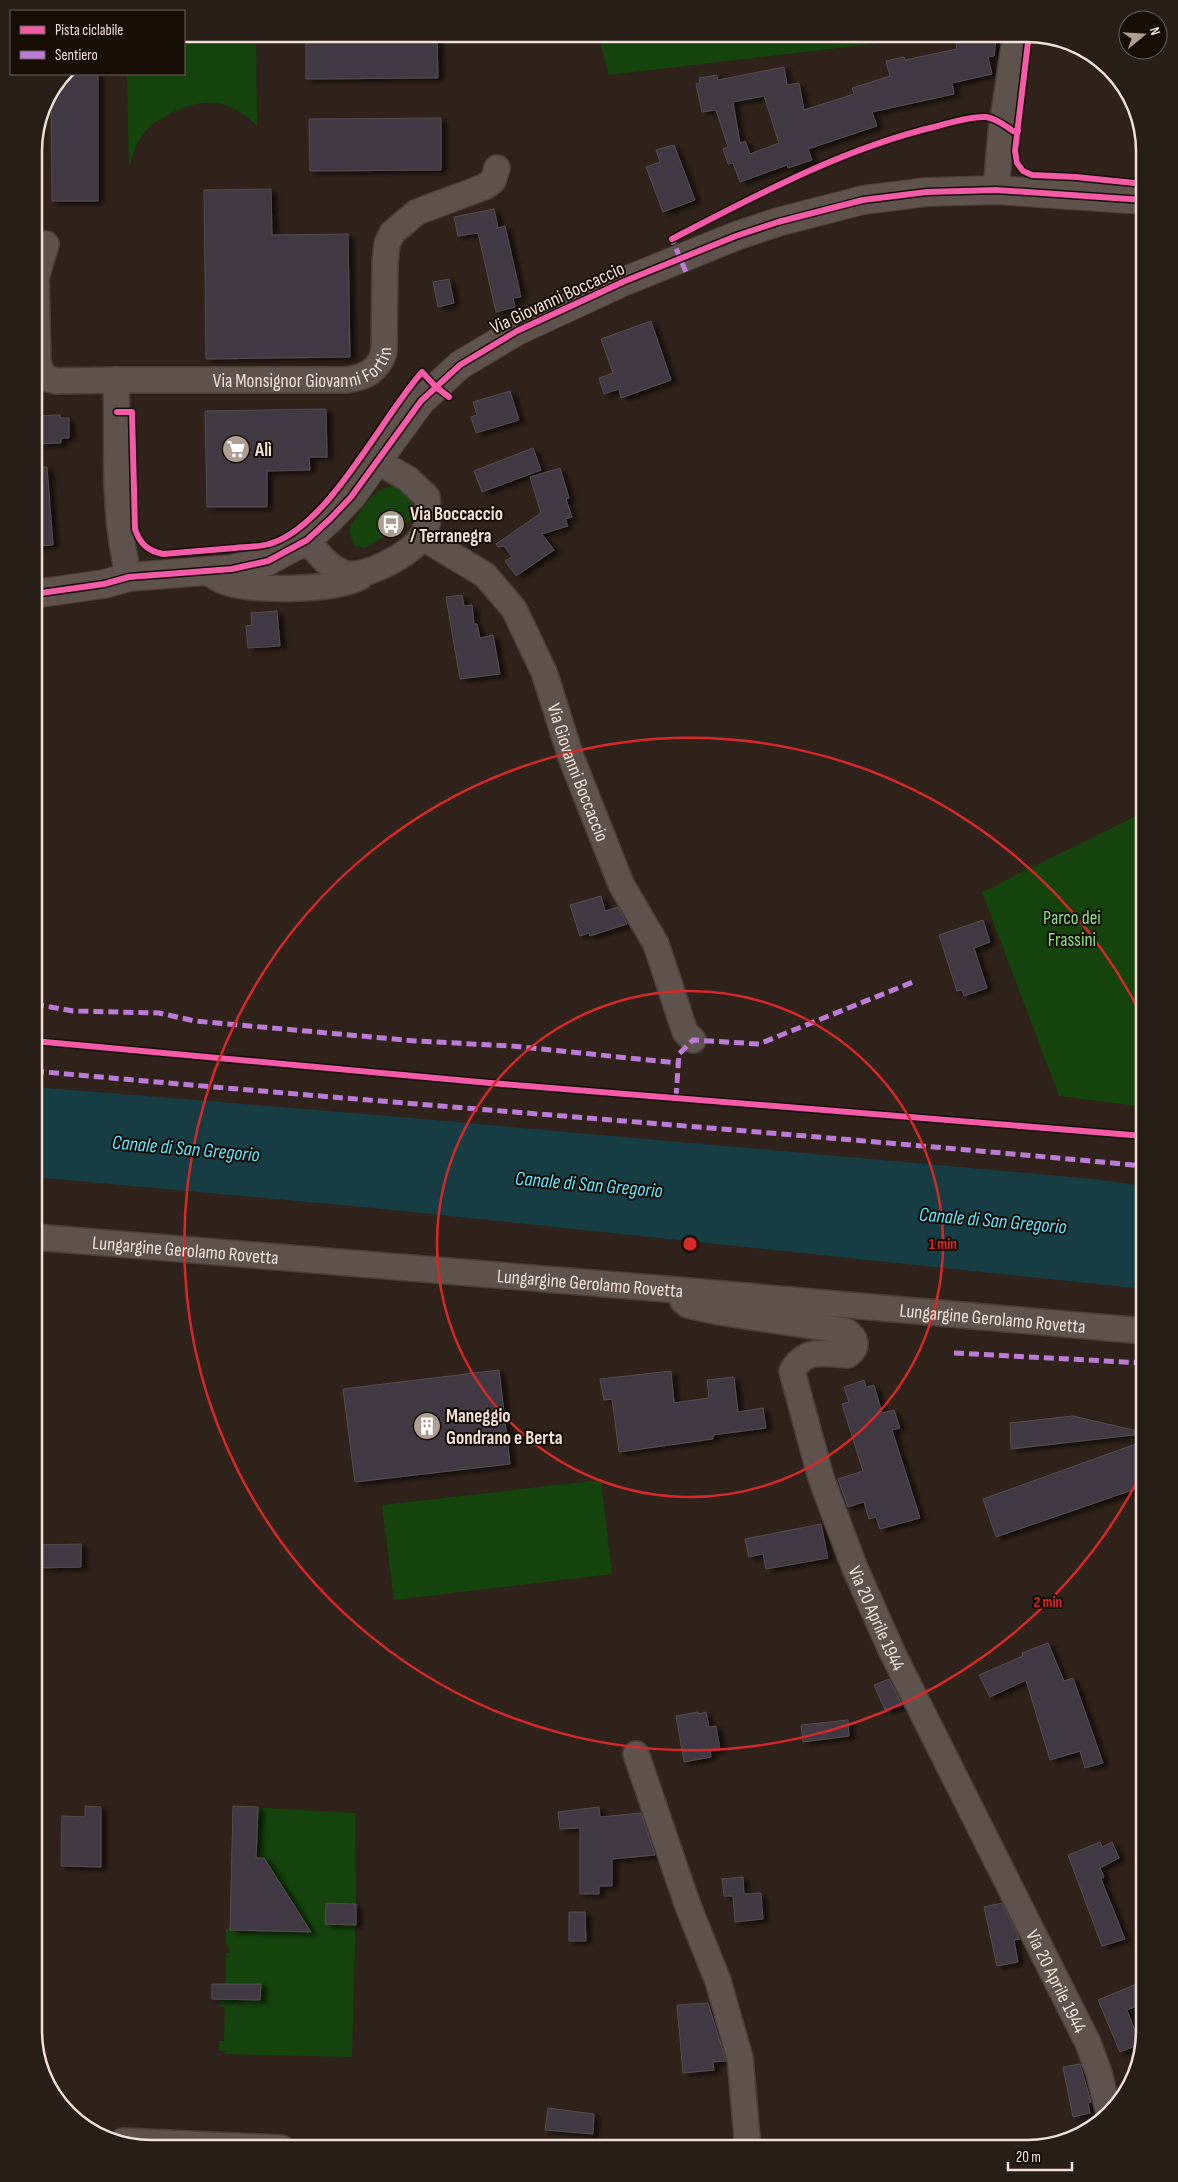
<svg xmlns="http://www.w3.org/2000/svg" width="1178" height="2182" font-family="'Sofia Sans Condensed',sans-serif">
	<defs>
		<filter id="shadow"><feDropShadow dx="5.5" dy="3" stdDeviation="2.5" flood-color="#0009"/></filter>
	</defs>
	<rect width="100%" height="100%" fill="#2f221a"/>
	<!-- green -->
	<g fill="#14430b">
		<path d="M184,34h72l1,92c-27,-28 -54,-29 -88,-12 -10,6 -20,11 -27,22 -7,9 -10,21 -13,32l-2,-94h57z"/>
		<polygon points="598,34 956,34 609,75"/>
		<path d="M395,486c14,6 18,12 20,27l-5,8 -45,27 -10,-2 -6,-14 1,-6c13,-17 22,-39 45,-40z"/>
		<polygon points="1144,812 1144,1107 1059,1096 982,892"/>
		<polygon points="601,1480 612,1574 394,1600 382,1505"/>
		<polygon points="233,1806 355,1813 356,1904 352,2057 225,2054 225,2052 219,2051 219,2041 224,2041 225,2009 224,2007 219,2007 219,2000 212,1999 212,1984 226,1983 226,1953 229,1953 229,1947 226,1946 226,1929 229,1929 230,1926"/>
	</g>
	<!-- water -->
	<polygon fill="#163d43" points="34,1087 378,1115 1093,1179 1144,1186 1144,1289 374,1208 34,1177"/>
	<!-- building -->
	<g fill="#403742" stroke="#544e4f" fill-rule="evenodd" filter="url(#shadow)">
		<polygon points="306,34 437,34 438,78 306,79"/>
		<path d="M996,38l-2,18 -6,1 4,17 -40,9 2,11 -82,18 5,14 -69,23 4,11 -24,8 -1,-3 -47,17 -7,-19 -5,1 -5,-15 5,-2 -12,-37 -14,2 -6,-28 4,-1 -1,-5 18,-3 1,5 66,-13 3,18 12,-2 5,27 50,-16 -2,-6 38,-12 -4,-15 18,-4 1,3 52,-11 -1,-6zM764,96l15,47 -29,11 -5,-13 -5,2 -7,-41z"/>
		<polygon points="64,74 98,74 98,201 52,201 51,92"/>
		<polygon points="441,118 441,170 310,171 309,119"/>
		<polygon points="674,145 695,200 663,212 646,167 660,162 656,150"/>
		<polygon points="271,189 272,235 348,234 350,357 206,359 204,190"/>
		<polygon points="494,209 498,228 505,226 521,297 513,298 515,307 496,312 478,233 458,236 454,217"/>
		<polygon points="449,279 454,303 438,307 433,282"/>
		<polygon points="651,321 671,380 621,398 619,389 604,394 599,378 613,373 601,339"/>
		<polygon points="510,391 519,420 476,433 471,417 477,415 473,402"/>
		<polygon points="326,409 327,457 309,457 310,470 267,471 267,507 207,507 205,411"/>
		<polygon points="60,415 60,418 69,418 69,438 61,438 61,443 35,444 34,416"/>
		<polygon points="533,448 541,470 482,492 474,471"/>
		<polygon points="34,467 47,467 53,545 34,546"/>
		<polygon points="560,468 569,498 566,499 572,517 565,519 568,526 542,534 554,550 516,576 505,561 512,557 504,546 498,547 496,544 541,513 530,477"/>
		<polygon points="462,595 464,606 472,605 474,624 477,624 480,638 493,635 500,674 460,679 446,597"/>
		<polygon points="277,611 280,646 248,648 246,626 252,625 251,613"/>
		<polygon points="601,896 605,911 618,907 627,924 590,936 589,933 580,936 570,905"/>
		<polygon points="983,920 990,942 974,948 987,988 964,996 962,990 957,991 939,935"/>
		<polygon points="499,1370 510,1464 355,1482 343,1389"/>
		<polygon points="671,1371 674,1403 709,1398 707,1380 734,1377 738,1412 763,1408 766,1428 713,1435 713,1439 619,1452 612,1399 604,1400 600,1379"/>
		<polygon points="864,1380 866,1387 874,1385 882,1413 894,1410 900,1428 892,1430 920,1518 880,1529 876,1517 869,1519 864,1502 848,1507 838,1479 863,1471 842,1404 849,1402 844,1387"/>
		<polygon points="1073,1416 1142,1432 1142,1434 1011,1449 1010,1423"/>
		<polygon points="1144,1441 1144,1486 996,1537 983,1499"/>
		<polygon points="821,1524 828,1558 766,1569 763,1554 749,1557 745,1539"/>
		<polygon points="81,1544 81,1567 39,1568 39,1564 34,1564 34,1545"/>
		<polygon points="1048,1643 1064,1681 1073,1678 1103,1763 1085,1768 1080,1751 1050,1760 1026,1680 990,1697 979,1675 1023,1656 1022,1653"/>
		<polygon points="889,1679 902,1705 885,1710 874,1685"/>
		<polygon points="698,1712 699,1714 706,1712 709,1727 716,1726 720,1750 710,1751 711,1757 684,1762 676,1716"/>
		<polygon points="848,1720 849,1736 803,1742 801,1725"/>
		<polygon points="85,1806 101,1807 101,1867 61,1866 62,1816 85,1817"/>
		<polygon points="233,1806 258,1807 256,1858 264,1858 311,1932 230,1930"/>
		<polygon points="599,1807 600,1817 641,1813 655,1855 612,1859 612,1886 599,1886 599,1894 580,1894 580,1828 560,1829 558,1812"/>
		<polygon points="1100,1842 1102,1847 1112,1842 1119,1858 1100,1868 1104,1877 1101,1879 1125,1939 1102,1946 1068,1855"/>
		<polygon points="743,1877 744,1894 761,1893 763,1919 735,1922 733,1896 724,1896 722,1879"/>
		<polygon points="326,1903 356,1904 356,1925 325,1924"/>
		<polygon points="1002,1903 1020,1939 1014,1940 1018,1962 997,1966 984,1907"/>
		<polygon points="569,1912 585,1912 586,1941 569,1941"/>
		<polygon points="1144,1981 1144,2003 1127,2010 1140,2044 1120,2052 1098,2000"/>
		<polygon points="212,1984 261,1984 260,2000 212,1999"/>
		<polygon points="708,2003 726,2061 713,2062 714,2070 683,2073 677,2005"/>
		<polygon points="1080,2064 1091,2102 1088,2103 1090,2113 1073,2117 1063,2067"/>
		<polygon points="548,2108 594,2114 593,2134 545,2130"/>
	</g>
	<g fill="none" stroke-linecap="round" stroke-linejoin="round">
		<!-- minor casing -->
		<g stroke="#4a3e38" stroke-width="28">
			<g id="minor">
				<polyline points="996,190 1001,132 1016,34"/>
				<polyline points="46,244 36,278 38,363 44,378 57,381 116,380"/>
				<path id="s1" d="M422,537l63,38 29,34 30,63 27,85 50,127 35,60 29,88 8,8"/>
				<path d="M307,540c11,13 20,26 36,33 21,7 71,-20 80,-38 7,-13 5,-24 4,-38l-19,-18 -31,-18"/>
				<path d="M205,571c7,4 16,10 24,12 29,8 104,8 131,-6"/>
				<path id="s2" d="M129,577c-17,-64 -11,-132 -13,-197h231c19,-3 31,-9 37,-28l1,-88 2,-20 5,-11 25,-21 67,-25 9,-6 4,-13"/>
				<path id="s3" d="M34,1237l632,52 478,42"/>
				<path id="s4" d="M683,1301l5,4 31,7 127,19c10,7 13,15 2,24 -24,-1 -42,-8 -56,16l29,107 33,88 38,86 196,391 11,30 9,37"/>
				<polyline points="636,1754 688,1906 718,1981 740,2058 748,2148"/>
				<polyline points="123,2141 281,2148"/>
			</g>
		</g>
		<!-- tertiary casing -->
		<g stroke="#4a3e38" stroke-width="30">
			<polyline id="tertiary" points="34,594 104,584 129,577 232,569 268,561 307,540 330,519 351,497 421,401 460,365 517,331 625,281 736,236 778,222 863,200 927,192 996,190 1144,200"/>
		</g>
		<!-- minor -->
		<use href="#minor" stroke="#5d524c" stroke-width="25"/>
		<!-- tertiary -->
		<use href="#tertiary" stroke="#5d524c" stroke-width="28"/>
		<!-- quiet -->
		<g stroke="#bd7bd9" stroke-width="5" stroke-dasharray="10 5" stroke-linecap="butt">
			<polyline points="676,237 672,239 686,272"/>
			<polyline points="34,1004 73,1011 159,1013 195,1021 416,1041 512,1046 678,1063"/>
			<path d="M34,1071c370,34 740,60 1110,95"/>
			<polyline points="676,1098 679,1054 693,1040 759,1044 913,982"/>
			<polyline points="954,1353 1144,1363"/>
		</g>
		<!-- cycleway casing -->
		<g stroke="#170d07" stroke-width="9">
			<g id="cycleway">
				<polyline points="1029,34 1015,151 1017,163 1023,171 1032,175 1076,177 1144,184"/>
				<path d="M672,239c85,-44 172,-91 266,-113 15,-4 33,-10 48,-9 9,1 20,9 27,14h5"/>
				<path d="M117,412h15l3,117c5,15 13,22 28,25 24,-2 48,-4 72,-6 11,-1 24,-1 34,-4 59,-16 112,-126 153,-172l14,15 13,10"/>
				<polyline points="34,594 104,584 129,577 232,569 268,561 307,540 330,519 351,497 421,401 460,365 517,331 625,281 736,236 778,222 863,200 927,192 996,190 1144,200"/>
				<polyline points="34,1041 490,1083 1144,1136"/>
			</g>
		</g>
		<!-- cycleway -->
		<use href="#cycleway" stroke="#f35aa7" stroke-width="6"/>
	</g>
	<!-- distance rings -->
	<g fill="none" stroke="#d62828" stroke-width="2.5">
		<circle cx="690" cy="1244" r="253"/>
		<path d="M1143 1470A506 506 0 1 1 1143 1018"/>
	</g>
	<!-- icons -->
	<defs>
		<g id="supermarket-disc" transform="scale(1.4375)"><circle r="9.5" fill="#ad9e94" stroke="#170d07"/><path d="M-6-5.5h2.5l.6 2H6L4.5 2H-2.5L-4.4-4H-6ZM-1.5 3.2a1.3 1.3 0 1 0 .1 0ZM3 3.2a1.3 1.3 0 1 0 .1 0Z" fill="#fff"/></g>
		<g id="bus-disc" transform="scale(1.4375)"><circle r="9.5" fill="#ad9e94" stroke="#170d07"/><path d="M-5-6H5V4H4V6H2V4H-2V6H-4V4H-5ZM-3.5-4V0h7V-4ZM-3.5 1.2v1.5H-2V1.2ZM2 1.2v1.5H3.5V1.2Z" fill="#fff"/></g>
		<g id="building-disc" transform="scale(1.4375)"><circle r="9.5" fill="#ad9e94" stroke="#170d07"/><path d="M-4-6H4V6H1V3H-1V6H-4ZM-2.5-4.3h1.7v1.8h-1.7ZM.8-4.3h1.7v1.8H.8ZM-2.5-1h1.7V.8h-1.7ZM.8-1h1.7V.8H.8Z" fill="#fff"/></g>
	</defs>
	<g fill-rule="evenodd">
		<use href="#supermarket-disc" x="236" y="449"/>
		<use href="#bus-disc" x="391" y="524"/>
		<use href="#building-disc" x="427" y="1426"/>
	</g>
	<g text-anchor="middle" stroke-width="4" stroke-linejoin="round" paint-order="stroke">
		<!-- street labels -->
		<g font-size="19" fill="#f1e0d6" stroke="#170d07">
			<text transform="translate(557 297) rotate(-25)" y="7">Via Giovanni Boccaccio</text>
			<text dy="7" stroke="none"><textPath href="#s2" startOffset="389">Via Monsignor Giovanni Fortin</textPath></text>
			<text dy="7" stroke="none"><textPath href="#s1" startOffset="294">Via Giovanni Boccaccio</textPath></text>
			<text dy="7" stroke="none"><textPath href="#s3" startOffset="152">Lungargine Gerolamo Rovetta</textPath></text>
			<text dy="7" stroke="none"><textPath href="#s3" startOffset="558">Lungargine Gerolamo Rovetta</textPath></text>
			<text dy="7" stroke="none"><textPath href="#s3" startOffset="962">Lungargine Gerolamo Rovetta</textPath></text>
			<text dy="7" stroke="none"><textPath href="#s4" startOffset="521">Via 20 Aprile 1944</textPath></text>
			<text dy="7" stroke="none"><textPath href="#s4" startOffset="926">Via 20 Aprile 1944</textPath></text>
		</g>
		<!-- poi labels -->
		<g font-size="19" font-weight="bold" fill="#f1e0d6" stroke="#170d07" text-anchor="start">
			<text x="255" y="456">Alì</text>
			<text x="410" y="520">Via Boccaccio<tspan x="410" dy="22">/ Terranegra</tspan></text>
			<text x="446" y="1422">Maneggio<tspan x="446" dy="22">Gondrano e Berta</tspan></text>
		</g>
		<!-- park labels -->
		<g font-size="19" fill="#8ce081" stroke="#170d07">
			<text x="1072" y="924">Parco dei<tspan x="1072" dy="22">Frassini</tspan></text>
		</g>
		<!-- water labels -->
		<g font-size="20" font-style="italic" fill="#5fe7fe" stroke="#170d07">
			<text transform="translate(186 1148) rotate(5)" y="7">Canale di San Gregorio</text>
			<text transform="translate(589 1184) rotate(5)" y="7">Canale di San Gregorio</text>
			<text transform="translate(993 1220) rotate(5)" y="7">Canale di San Gregorio</text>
		</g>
	</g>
	<!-- crop -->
	<path d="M0 0H1178V2182H0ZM151 42H1027A109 109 0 0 1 1136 151V2031A109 109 0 0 1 1027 2140H151A109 109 0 0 1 42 2031V151A109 109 0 0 1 151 42Z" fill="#281e18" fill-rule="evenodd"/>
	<path fill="none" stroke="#f1e0d6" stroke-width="2.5" d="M151 42H1027A109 109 0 0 1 1136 151V2031A109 109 0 0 1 1027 2140H151A109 109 0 0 1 42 2031V151A109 109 0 0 1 151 42Z"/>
	<circle cx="690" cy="1244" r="8" fill="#d62828" stroke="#170d07" stroke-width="2.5"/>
	<g font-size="15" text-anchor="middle" font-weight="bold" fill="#d62828" stroke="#170d07" stroke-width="4" stroke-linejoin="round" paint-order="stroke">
		<text x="943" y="1249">1 min</text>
		<text x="1048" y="1607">2 min</text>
	</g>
	<!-- legend -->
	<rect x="10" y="10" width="175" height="65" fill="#170d07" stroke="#6e615a"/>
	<rect x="20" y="26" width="25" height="8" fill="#f35aa7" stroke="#6e615a"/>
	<text x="55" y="35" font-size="15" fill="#f1e0d6">Pista ciclabile</text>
	<rect x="20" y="51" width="25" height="8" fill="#bd7bd9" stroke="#6e615a"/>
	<text x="55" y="60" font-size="15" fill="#f1e0d6">Sentiero</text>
	<!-- north arrow -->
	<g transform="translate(1143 35) rotate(72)"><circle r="24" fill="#170d07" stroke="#6e615a"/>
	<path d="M0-4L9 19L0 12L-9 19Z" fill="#ad9e94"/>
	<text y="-8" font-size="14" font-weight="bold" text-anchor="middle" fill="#f1e0d6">N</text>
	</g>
	<!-- scale -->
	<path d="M1008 2162v8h64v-8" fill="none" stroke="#f1e0d6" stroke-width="2.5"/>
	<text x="1016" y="2162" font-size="15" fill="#f1e0d6" stroke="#170d07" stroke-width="4" paint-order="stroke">20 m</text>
</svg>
